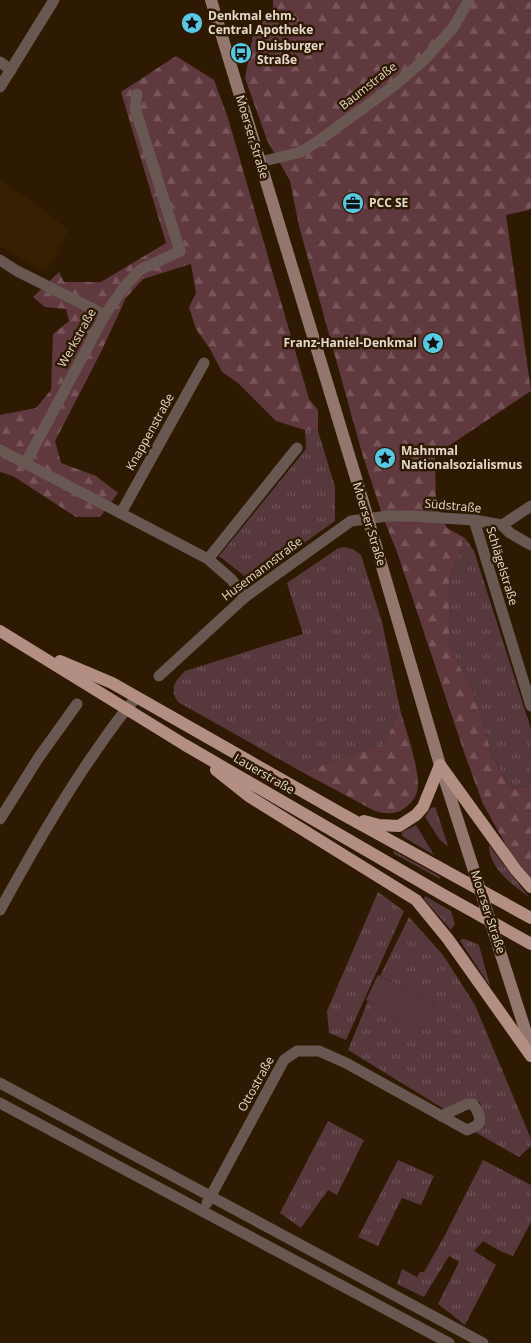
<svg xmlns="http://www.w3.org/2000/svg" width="531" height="1343" font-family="'Open Sans',sans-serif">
	<defs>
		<pattern id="grass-tufts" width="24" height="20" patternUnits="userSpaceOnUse" patternTransform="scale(1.25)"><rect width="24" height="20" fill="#56383d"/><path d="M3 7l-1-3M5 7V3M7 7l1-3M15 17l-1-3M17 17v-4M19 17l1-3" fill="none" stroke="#6e5458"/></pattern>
		<pattern id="forest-firs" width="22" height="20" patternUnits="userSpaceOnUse" patternTransform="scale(1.25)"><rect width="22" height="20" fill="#60393f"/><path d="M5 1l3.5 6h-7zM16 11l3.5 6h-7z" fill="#775559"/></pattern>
	</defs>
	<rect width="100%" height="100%" fill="#2e1a03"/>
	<!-- built -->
	<polygon fill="#361e00" points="0,180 47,212 68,231 46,272 0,247"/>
	<!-- grass -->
	<g fill="url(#grass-tufts)">
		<polygon points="305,430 318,431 335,487 335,521 251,581 219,556 306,449"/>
		<polygon points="465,538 474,551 531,729 531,786 511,789 492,756 478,703 449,645 449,581"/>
		<path d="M344,547l9,2 8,6 21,67 18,87 -15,34 -83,29 -124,-70c-9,-14 -3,-21 7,-31l118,-37 -16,-51 50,-34z"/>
		<polygon points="435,807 436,809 448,846 440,840 425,817 431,808"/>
		<polygon points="416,825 434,855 402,836 402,832"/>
		<path d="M489,845l18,24 22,28c-17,-12 -41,-30 -40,-52z"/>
		<polygon points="394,851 439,876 440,879 393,853"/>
		<polygon points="378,892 404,911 346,1040 329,1033 327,1011"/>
		<polygon points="425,896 451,911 455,924 451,930 424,899"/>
		<polygon points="409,917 443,955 475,1005 531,1139 531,1146 519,1157 475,1132 486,1121 480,1102 467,1100 444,1109 348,1050 368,1001 395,1014 392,1020 420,1033 435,1003 380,976"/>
		<polygon points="462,939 465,939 479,945 490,986 460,941"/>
		<polygon points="328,1121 364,1140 337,1195 328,1190 301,1228 280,1213"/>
		<polygon points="398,1160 434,1176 421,1205 402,1198 378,1246 358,1237"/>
		<polygon points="483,1160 531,1185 531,1222 513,1256 500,1251 483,1241 474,1251 496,1265 465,1325 438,1304 459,1262 449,1256 424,1297 397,1284 402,1269 417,1277 420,1272 424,1272 444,1237"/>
	</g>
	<!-- forest -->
	<g fill="url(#forest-firs)">
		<polygon points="273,0 531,0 531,208 529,210 506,215 531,391 435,455 436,506 447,528 465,538 449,581 449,645 478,703 492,756 511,789 531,786 531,878 511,854 483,804 465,755 397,552 383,517 362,453 299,226 290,181 267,140 245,78 253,35 273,7"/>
		<polygon points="176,56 214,80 228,118 309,399 318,410 318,431 305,430 276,421 238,383 222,372 210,349 196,329 189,307 196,293 191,264 143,279 126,298 100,354 55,441 61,463 96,476 118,493 100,517 76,517 13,476 0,472 0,415 36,408 51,390 53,334 69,321 66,309 45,307 33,297 59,272 64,282 101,282 166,243 121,92"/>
		<path d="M400,709c5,19 22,65 17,83 -2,7 -7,12 -12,16 -10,7 -19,6 -30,3l-73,-39 83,-29z"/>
	</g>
	<!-- garden -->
	<polygon fill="#56383d" points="378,975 435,1003 420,1034 392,1020 394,1014 366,1000"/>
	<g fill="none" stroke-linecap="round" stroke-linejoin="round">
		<!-- street -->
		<g stroke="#695751" stroke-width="11">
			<polyline points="0,62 11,70"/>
			<polyline points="0,87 54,0"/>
			<polyline points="260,162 301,152 321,139 395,85 425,59 453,28 469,0"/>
			<polyline points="0,260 17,271 105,315"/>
			<polyline points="0,450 208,559 231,579 245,597"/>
			<polyline points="25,464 105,315 124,287 140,270 180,251 135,108 137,94"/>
			<polyline points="121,513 204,363"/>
			<polyline points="474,520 531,706"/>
			<polyline points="502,525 510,533 531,545"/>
			<polyline points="208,559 297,448"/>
			<polyline points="159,676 245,597 351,521 388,516 411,516 474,520 502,525 531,506"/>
			<polyline points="0,819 39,757 77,704"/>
			<path d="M0,910c29,-53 59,-106 93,-155 14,-20 27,-40 44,-58"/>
			<polyline points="0,1083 483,1343"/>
			<polyline points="0,1103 449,1343"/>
			<path d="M207,1203l77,-143 13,-9h22l27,12 121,67 9,-4 4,-5c0,-7 -3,-11 -7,-17h-6l-26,12"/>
		</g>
		<!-- secondary -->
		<polyline stroke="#93766d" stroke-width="12" points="211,0 359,488 440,765 531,1048"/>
		<!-- primary -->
		<g stroke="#b38e82" stroke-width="12">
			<polyline points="0,631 185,745 440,893 531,944"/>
			<polyline points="60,661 112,683 342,814 531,918"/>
			<polyline points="440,765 516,870 531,887"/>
			<polyline points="216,770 250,797 416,900 448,939 531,1056"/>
			<polyline points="364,821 379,825 399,826 416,815 423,807 440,765"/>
		</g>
	</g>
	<!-- icons -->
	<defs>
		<g id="sight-disc" transform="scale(1.125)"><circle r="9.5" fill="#58c9e3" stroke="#2e1a03"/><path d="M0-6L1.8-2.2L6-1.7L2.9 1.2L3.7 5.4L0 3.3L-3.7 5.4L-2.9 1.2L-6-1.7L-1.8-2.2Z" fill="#111"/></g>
		<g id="bus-disc" transform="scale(1.125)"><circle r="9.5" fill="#58c9e3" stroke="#2e1a03"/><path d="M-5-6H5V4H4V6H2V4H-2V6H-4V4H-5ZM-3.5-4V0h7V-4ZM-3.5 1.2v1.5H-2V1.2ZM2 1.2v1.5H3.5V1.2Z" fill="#111"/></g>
		<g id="office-disc" transform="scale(1.125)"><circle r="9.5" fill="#58c9e3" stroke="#2e1a03"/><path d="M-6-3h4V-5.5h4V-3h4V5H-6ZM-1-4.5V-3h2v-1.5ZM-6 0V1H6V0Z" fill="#111"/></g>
	</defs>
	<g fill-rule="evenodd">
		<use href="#sight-disc" x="192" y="23"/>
		<use href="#bus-disc" x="241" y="53"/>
		<use href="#office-disc" x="353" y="203"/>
		<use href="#sight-disc" x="433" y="343"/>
		<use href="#sight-disc" x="385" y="458"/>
	</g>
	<g text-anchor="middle" stroke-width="5" stroke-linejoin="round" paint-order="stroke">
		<!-- poi labels -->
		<g font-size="12" font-weight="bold" fill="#e5d7c9" stroke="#2e1a03" text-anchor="start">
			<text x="208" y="20">Denkmal ehm.<tspan x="208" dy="14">Central Apotheke</tspan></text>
			<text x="257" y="50">Duisburger<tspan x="257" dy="14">Straße</tspan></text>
			<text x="369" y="207">PCC SE</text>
			<text x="417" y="347" text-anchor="end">Franz-Haniel-Denkmal</text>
			<text x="401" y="455">Mahnmal<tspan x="401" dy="14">Nationalsozialismus</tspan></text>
		</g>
		<!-- street labels -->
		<g font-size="12" fill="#e5d7c9" stroke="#2e1a03">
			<text transform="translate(368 86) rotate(-38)" y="4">Baumstraße</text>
			<text transform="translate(252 137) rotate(73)" y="4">Moerser Straße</text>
			<text transform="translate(77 338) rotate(-61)" y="4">Werkstraße</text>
			<text transform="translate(150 432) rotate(-61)" y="4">Knappenstraße</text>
			<text transform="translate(453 506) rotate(5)" y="4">Südstraße</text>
			<text transform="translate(369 524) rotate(73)" y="4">Moerser Straße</text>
			<text transform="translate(502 566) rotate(73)" y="4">Schlägelstraße</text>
			<text transform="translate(262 569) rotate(-37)" y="4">Husemannstraße</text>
			<text transform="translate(264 774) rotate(30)" y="4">Lauerstraße</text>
			<text transform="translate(488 912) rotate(72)" y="4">Moerser Straße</text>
			<text transform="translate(256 1084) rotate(-61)" y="4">Ottostraße</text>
		</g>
	</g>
</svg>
